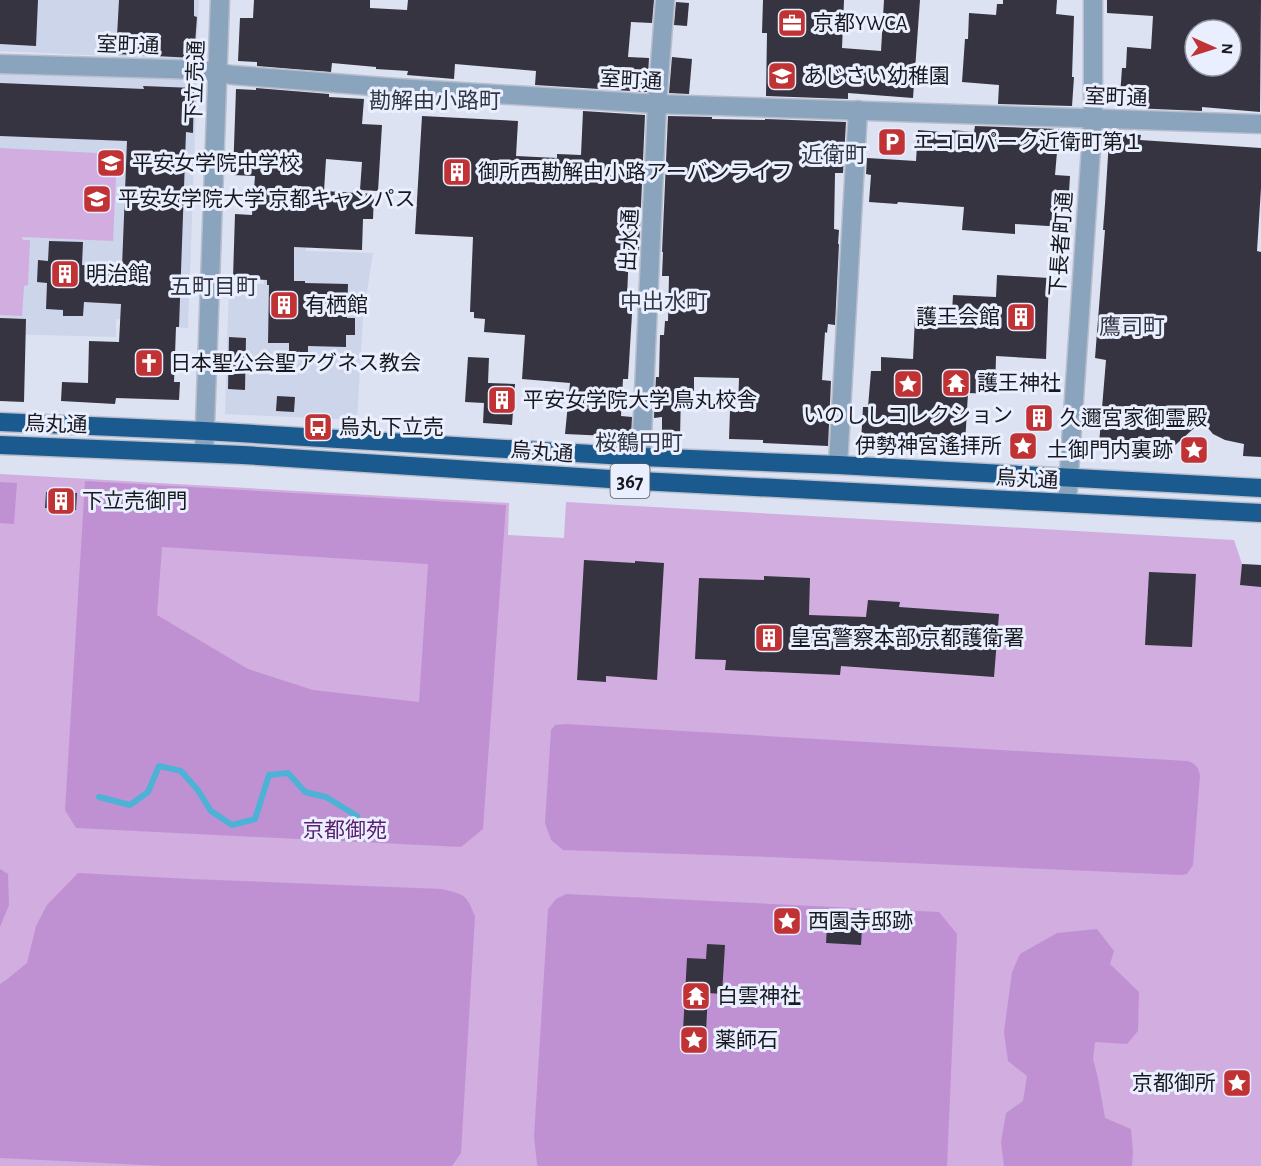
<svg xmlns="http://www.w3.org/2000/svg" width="1261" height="1166" font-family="'Alegreya Sans','Noto Sans JP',sans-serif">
	<rect width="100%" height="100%" fill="#dce2f1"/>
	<!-- built -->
	<g fill="#cdd5eb">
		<polygon points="0,0 199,0 196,60 0,51"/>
		<polygon points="0,72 197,78 188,328 140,326 140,320 116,319 116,337 0,334"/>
		<polygon points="266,244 306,245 306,251 373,253 363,318 357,420 225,414 229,284 264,284"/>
	</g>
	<!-- green -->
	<g fill="#d1ade0">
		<polygon points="0,148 117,154 113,241 22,237 23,240 30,240 28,285 24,286 22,316 0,315"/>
		<polygon points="0,474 509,503 508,535 564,538 566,502 1234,540 1242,564 1261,565 1261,1166 0,1166"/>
	</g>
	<!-- forest -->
	<g fill="#c091d2" fill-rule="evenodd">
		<path d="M85,481l421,24 -23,324 -22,18 -385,-19 -11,-18zM162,547l266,17 -9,138 -106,-12 -65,-21 -91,-54z"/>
		<polygon points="0,482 17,483 14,524 0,523"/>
		<path d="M565,724l622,37c8,2 12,6 13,15l-7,89 -6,9 -5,1 -413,-18 -206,-7 -12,-10 -6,-17 6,-93 4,-5z"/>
		<polygon points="0,869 8,874 9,905 0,927"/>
		<path d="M78,873l113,6 251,10c23,6 24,5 33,27l-14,237 -9,13h-288l-164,-8v-174l6,-4 21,-17 9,-37 11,-21z"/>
		<polygon points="566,894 939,912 957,934 947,1166 538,1166 537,1164 534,1137 548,909 556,899"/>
		<polygon points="1097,929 1114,951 1110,964 1139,992 1138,1031 1127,1044 1095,1042 1093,1059 1098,1078 1105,1118 1131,1129 1133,1152 1132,1166 1004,1166 1001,1142 1006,1113 1023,1101 1027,1076 1008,1061 1004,1032 1012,972 1020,954 1057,933"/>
	</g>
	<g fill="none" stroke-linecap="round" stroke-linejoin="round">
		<!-- stream -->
		<polyline stroke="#4eb2d6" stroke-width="6" points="99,797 130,805 148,792 159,766 181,771 197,789 211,811 232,825 255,819 269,775 288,773 305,792 326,797 357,816"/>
	</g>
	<!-- building -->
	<g fill="#363440" fill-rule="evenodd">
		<polygon points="0,0 38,0 36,46 0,44"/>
		<polygon points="119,0 194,0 194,16 197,17 194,58 116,54"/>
		<polygon points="254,0 370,0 370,8 407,10 408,0 654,0 652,23 631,22 628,57 649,58 647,92 535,85 536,71 455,64 454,79 407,75 408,71 376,69 376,67 332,63 331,72 257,66 257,62 238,61 240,18 253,18"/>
		<polygon points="763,0 844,0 842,48 881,51 884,0 920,0 913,98 848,93 848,99 766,96 767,33 762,33"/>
		<polygon points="1003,0 1057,0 1056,14 1074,16 1072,77 1074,77 1072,106 998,104 999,85 962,82 965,39 968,39 969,13 996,15 997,4 1003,4"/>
		<path d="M1107,0h154l-1,112 -58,-5v4l-70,-3 1,-11 -13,-1 2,-28h4l1,-21 24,2 2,-33 -46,-3zM1195,30h36v36h-36z"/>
		<polygon points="676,2 689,3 687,26 674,25"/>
		<polygon points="672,57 692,59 689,94 669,93"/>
		<polygon points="0,83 144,89 143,86 194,88 193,133 186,132 179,327 176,327 174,382 180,382 179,400 116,398 115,404 61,401 62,382 88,383 89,341 119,342 121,304 84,302 83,316 63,316 63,310 46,309 47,283 37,282 38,260 48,261 49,241 83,242 82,265 122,267 127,141 0,136"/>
		<polygon points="256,88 329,94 329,97 364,99 362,124 382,125 378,191 360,190 362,162 326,159 324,191 374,194 373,219 363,219 362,250 294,247 294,281 305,281 305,283 348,284 347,318 355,318 355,335 346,335 346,347 308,346 308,356 289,355 289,343 268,343 269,285 267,285 267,280 233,278 235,214 252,215 255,176 233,175 236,89 256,90"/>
		<polygon points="583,111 645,115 639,251 629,250 627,298 633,298 628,379 623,379 621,416 632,417 631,437 565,434 570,383 522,379 525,335 484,332 485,319 474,318 474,312 470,312 473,237 415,234 422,116 518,121 516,156 557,158 557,154 581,155"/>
		<polygon points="668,116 712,117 712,119 765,120 765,119 846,122 843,173 835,173 834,229 839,230 838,244 839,244 835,325 828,324 827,333 825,332 822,380 831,381 828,446 763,443 763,440 729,439 730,411 738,412 739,378 694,377 694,391 681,390 680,438 662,438 662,417 654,418 656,377 659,377 660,335 664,335 665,321 668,321 669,276 662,276 663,252 662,252"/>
		<polygon points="975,126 1059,129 1055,175 1070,176 1068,209 1065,209 1064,227 1015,224 1015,234 962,230 964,207 898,202 897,204 869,202 871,175 866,174 867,158 916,161 918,130 952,133 952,130 974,132"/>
		<polygon points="1118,134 1141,135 1140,140 1261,148 1261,188 1257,251 1261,252 1261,457 1243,456 1244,444 1225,440 1213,434 1202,421 1172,448 1099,444 1106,360 1095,358 1105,230 1103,230 1105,204 1109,140 1118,140"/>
		<polygon points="997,275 1049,278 1046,359 996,356 995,394 968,393 965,444 900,441 900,444 861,442 863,407 868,407 871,371 881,371 881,357 913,359 915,318 929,319 929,312 952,312 953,295 996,297"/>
		<polygon points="0,318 26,319 24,402 0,401"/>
		<polygon points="229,337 246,338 245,390 228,389"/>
		<polygon points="468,357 489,358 488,383 515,384 512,425 483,423 484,403 465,402"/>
		<polygon points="277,396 295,397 294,412 276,411"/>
		<polygon points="46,492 77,493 76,510 45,508"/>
		<polygon points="584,560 635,563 635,561 664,563 657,680 606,676 606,682 577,680"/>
		<polygon points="1242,564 1261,565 1261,587 1240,585"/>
		<polygon points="1149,572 1196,574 1192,647 1145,645"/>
		<polygon points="764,576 810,578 809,615 866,617 868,600 900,602 899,607 999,614 994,677 841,666 840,675 725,670 726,660 695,659 699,578 764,580"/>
		<polygon points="827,926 862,928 861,945 826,943"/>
		<polygon points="707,944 725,945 722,994 708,993 706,1032 683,1031 687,958 706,959"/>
	</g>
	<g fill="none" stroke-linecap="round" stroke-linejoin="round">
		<!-- minor casing -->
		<g stroke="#b9becb" stroke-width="21">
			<g id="minor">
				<polyline points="0,64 202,70 232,75 397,88 657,104 1261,124"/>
				<polyline points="204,453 220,0"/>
				<polyline points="838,465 858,110"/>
				<polyline points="640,481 657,104 665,0"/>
				<polyline points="1067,503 1093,118 1093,0"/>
			</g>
		</g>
		<!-- highway casing -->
		<g stroke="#b9becb" stroke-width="21">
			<g id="highway">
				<polyline points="0,422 204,431 642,457 838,465 1261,488"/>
				<polyline points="0,445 243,455 640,481 1261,513"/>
			</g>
		</g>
		<!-- minor -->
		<use href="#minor" stroke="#8aa4be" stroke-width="18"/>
		<!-- highway -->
		<use href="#highway" stroke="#1b5a8f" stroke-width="18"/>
	</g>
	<!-- icons -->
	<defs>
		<g id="office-square" transform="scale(1.5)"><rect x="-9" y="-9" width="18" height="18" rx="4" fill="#c13235" stroke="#eaefff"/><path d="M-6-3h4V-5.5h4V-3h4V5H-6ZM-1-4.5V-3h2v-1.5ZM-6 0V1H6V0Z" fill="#fff"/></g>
		<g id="school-square" transform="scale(1.5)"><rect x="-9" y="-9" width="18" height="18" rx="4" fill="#c13235" stroke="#eaefff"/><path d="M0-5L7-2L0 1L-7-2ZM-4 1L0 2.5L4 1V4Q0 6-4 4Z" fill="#fff"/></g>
		<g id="parking-square" transform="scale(1.5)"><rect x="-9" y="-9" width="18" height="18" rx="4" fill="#c13235" stroke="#eaefff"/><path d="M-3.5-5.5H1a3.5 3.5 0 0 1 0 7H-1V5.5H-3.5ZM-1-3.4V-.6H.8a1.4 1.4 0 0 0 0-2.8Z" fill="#fff"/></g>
		<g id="building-square" transform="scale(1.5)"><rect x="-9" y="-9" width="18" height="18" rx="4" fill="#c13235" stroke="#eaefff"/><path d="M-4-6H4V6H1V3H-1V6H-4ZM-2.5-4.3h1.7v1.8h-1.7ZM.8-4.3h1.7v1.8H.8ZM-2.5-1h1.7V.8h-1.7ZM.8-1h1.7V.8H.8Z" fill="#fff"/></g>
		<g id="university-square" transform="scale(1.5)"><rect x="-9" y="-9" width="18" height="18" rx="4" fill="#c13235" stroke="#eaefff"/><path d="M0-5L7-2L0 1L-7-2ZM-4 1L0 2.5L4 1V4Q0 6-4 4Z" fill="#fff"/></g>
		<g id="church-square" transform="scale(1.5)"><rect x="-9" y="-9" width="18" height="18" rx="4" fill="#c13235" stroke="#eaefff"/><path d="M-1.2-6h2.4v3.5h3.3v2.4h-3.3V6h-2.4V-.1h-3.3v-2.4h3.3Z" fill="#fff"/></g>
		<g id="temple-square" transform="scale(1.5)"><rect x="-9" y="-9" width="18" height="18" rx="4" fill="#c13235" stroke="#eaefff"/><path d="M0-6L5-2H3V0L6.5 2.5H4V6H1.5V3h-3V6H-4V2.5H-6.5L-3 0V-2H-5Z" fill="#fff"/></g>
		<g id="sight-square" transform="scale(1.5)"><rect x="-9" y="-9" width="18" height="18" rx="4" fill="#c13235" stroke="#eaefff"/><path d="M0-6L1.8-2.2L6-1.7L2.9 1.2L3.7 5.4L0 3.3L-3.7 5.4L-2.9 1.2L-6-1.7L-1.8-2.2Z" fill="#fff"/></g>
		<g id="bus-square" transform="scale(1.5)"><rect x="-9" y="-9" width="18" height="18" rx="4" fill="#c13235" stroke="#eaefff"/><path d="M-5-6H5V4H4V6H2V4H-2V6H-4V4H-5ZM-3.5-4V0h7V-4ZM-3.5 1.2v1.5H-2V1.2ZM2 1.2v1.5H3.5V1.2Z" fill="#fff"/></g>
	</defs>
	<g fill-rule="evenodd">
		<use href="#office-square" x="792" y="23"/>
		<use href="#school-square" x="782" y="76"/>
		<use href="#parking-square" x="892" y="142"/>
		<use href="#school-square" x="111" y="163"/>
		<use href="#building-square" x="457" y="172"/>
		<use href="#university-square" x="97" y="199"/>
		<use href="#building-square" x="65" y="274"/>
		<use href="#building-square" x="284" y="305"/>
		<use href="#building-square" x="1021" y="317"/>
		<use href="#church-square" x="149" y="363"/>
		<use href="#temple-square" x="956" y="383"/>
		<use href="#sight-square" x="908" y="384"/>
		<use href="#building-square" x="502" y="400"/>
		<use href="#building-square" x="1039" y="418"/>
		<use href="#bus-square" x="318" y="427"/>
		<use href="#sight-square" x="1023" y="446"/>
		<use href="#sight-square" x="1194" y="450"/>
		<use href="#building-square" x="61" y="501"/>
		<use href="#building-square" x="769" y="638"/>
		<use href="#sight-square" x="787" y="921"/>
		<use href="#temple-square" x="696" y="996"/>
		<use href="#sight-square" x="694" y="1040"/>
		<use href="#sight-square" x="1237" y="1083"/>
	</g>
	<g text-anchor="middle" stroke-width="6" stroke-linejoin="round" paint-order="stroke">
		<!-- shield labels -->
		<rect fill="#eaefff" stroke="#575962" stroke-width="1.5" x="610.5" y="464" width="39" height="34" rx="4.5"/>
		<g font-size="20" font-weight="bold" fill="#18191f">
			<text x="630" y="488">367</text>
		</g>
		<!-- poi labels -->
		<g font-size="21" fill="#18191f" stroke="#eaefff" text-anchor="start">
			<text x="813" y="30">京都YWCA</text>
			<text x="803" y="83">あじさい幼稚園</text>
			<text x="913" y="149">エコロパーク近衛町第１</text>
			<text x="132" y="170">平安女学院中学校</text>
			<text x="478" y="179">御所西勘解由小路アーバンライフ</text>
			<text x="118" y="206">平安女学院大学 京都キャンパス</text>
			<text x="86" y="281">明治館</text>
			<text x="305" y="312">有栖館</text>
			<text x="1000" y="324" text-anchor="end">護王会館</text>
			<text x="170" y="370">日本聖公会聖アグネス教会</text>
			<text x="977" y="390">護王神社</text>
			<text x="523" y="407">平安女学院大学 鳥丸校舎</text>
			<text x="908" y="422" text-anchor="middle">いのししコレクション</text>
			<text x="1060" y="425">久邇宮家御霊殿</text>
			<text x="339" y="434">烏丸下立売</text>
			<text x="1002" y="453" text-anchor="end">伊勢神宮遙拝所</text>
			<text x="1173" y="457" text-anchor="end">土御門内裏跡</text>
			<text x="82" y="508">下立売御門</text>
			<text x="790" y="645">皇宮警察本部 京都護衛署</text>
			<text x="808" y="928">西園寺邸跡</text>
			<text x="717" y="1003">白雲神社</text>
			<text x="715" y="1047">薬師石</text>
			<text x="1216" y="1090" text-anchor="end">京都御所</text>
		</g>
		<!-- street labels -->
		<g font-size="21" fill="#18191f" stroke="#eaefff">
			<text transform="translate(128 45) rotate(2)" y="7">室町通</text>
			<text transform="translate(631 80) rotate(3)" y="7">室町通</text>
			<text transform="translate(195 82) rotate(-88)" y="7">下立売通</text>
			<text transform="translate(1116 97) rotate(2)" y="7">室町通</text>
			<text transform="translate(629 240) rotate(-87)" y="7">出水通</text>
			<text transform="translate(1061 244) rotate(-86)" y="7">下長者町通</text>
			<text transform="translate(56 424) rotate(2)" y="7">烏丸通</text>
			<text transform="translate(542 452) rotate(4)" y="7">烏丸通</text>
			<text transform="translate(1027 479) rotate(3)" y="7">烏丸通</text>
		</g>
		<!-- park labels -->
		<g font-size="21" fill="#5a206e" stroke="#eaefff">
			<text x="345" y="837">京都御苑</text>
		</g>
		<!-- neighbourhood labels -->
		<g font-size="22" fill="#323642" stroke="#eaefff">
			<text x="435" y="108">勘解由小路町</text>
			<text x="834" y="162">近衛町</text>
			<text x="214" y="294">五町目町</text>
			<text x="664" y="309">中出水町</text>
			<text x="1132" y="334">鷹司町</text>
			<text x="639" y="450">桜鶴円町</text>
		</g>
	</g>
	<!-- north arrow -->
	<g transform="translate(1213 48) rotate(93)"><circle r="28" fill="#eaefff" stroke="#9699a5" stroke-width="1.5"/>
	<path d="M0-4.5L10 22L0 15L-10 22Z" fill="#c13235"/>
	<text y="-9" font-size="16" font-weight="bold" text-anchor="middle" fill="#18191f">N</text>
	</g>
</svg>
